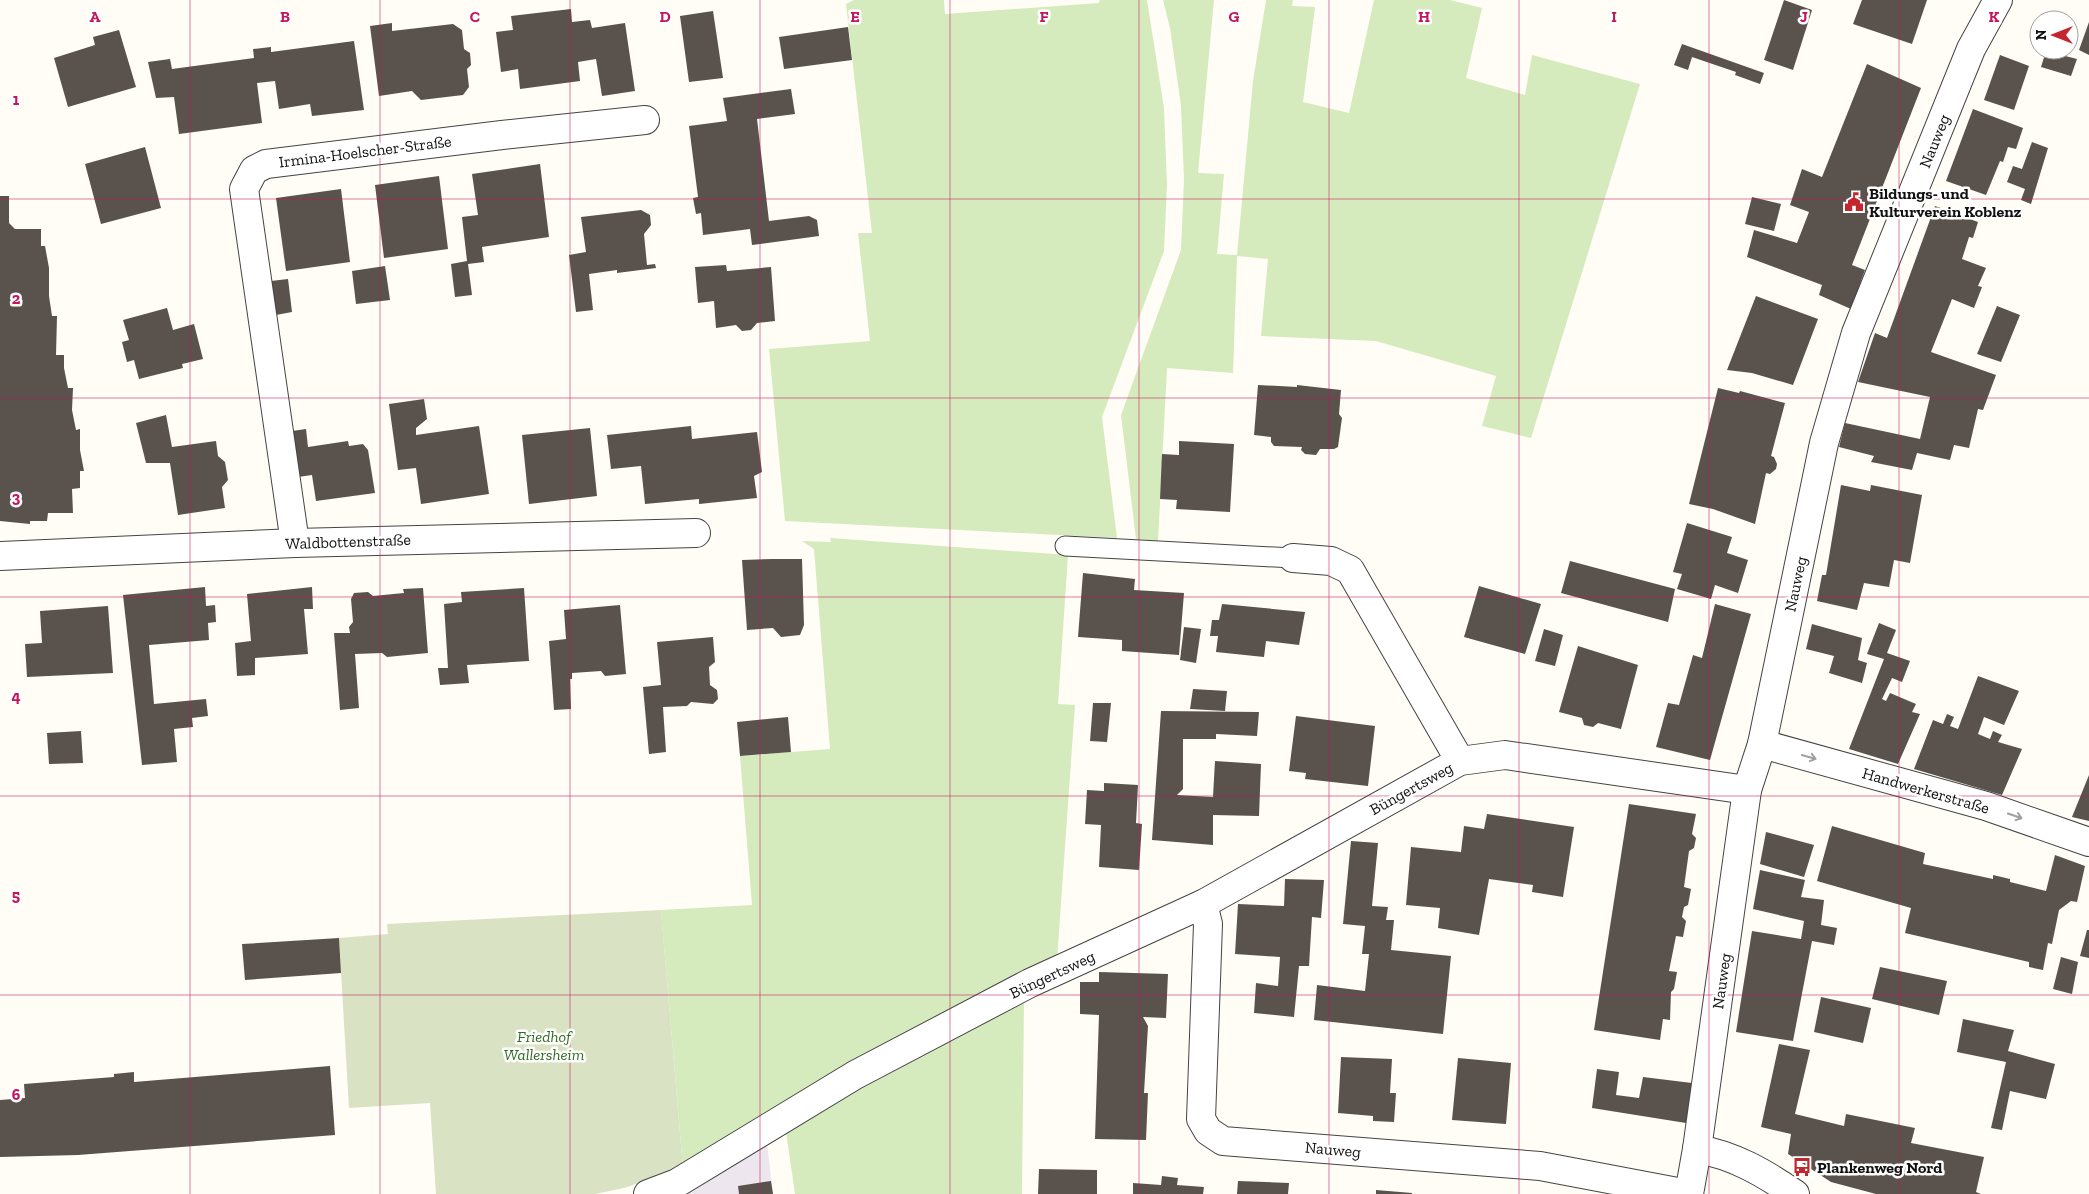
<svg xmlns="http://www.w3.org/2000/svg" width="2089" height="1194" font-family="'Zilla Slab',serif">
	<rect width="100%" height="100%" fill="#fffdf5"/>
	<!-- industrial -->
	<polygon fill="#eee6ef" points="767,1143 773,1194 689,1194"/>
	<!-- green -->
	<g fill="#d5ebbd">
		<polygon points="854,0 944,0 945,14 1099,3 1100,0 1147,0 1164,108 1167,185 1164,251 1102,417 1117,538 785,521 769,349 870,341 858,233 872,233 846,4"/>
		<polygon points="1163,0 1214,0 1198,173 1224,174 1217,254 1237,255 1253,81 1266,0 1293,0 1292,6 1315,7 1303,102 1349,113 1374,0 1450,0 1482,8 1466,78 1525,95 1532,55 1640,84 1531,438 1482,426 1496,376 1376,341 1261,336 1268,259 1237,256 1233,373 1167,368 1158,541 1136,539 1121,415 1181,250 1184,179 1181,106 1170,28"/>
		<polygon points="830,538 1068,555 1058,704 1075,705 1057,960 683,1168 661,910 752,905 740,756 830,749 814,549 802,541 831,542"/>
		<polygon points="1024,1000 1022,1194 795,1194 786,1132 861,1087"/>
	</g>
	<!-- cemetery -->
	<polygon fill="#d9e3c4" points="661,910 683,1168 624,1188 595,1194 436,1194 430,1103 349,1108 339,938 388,934 387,924"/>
	<!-- building -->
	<g fill="#5a524d">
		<polygon points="1784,0 1812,10 1793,70 1764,60"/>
		<polygon points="1862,0 1927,0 1912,44 1853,24"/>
		<polygon points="571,9 572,22 590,20 592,28 625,23 635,91 602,96 596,59 578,62 580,81 520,89 518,69 501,72 496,32 513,30 511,16"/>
		<polygon points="713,11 723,78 689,82 680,16"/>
		<polygon points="2089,22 2089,55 2079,50"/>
		<polygon points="392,23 392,31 453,24 462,30 464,49 470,53 471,65 467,69 469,87 463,95 421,100 412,91 379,96 370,26"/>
		<polygon points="848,27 852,60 784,69 779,37"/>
		<polygon points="119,30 136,87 68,107 54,58 95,45 93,37"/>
		<polygon points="354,41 364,110 312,116 310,104 279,109 275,81 257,83 262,123 179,134 174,97 156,98 148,62 170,59 172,69 254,58 253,49 271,47 271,52"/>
		<polygon points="1682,44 1764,73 1760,84 1735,75 1736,72 1692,57 1688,70 1674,65"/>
		<polygon points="2046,51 2077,59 2071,76 2041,67"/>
		<polygon points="2000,55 2029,66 2014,110 1984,100"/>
		<polygon points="1867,64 1921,88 1852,265 1865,270 1851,309 1819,295 1822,285 1747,257 1754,230 1797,243 1809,212 1790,205 1802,169 1822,177"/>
		<polygon points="791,89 795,114 757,119 769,221 809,216 817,220 819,236 752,245 750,229 703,235 701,213 696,214 693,198 698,197 689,126 727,121 723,98"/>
		<polygon points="1973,109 2023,128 2016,149 2008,147 2003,162 2000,161 1986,195 1946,181"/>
		<polygon points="2032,142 2048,148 2031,204 2021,200 2025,189 2007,182 2013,166 2022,169"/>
		<polygon points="145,147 161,208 101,224 85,164"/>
		<polygon points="540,164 549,237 482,247 484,262 468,264 472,295 455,297 451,264 467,261 462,217 478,215 472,174"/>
		<polygon points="439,176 448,249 384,258 375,185"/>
		<polygon points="341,189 350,262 286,271 276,198"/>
		<polygon points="0,196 9,196 9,223 15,229 41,229 41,246 45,246 49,268 49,296 52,316 57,316 56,355 64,355 64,368 68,388 73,388 72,410 76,430 80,429 80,450 84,471 80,471 80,488 72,489 73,513 48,513 47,521 30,521 30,524 0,521"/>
		<polygon points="1752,197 1781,204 1774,231 1745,224"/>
		<polygon points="1935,206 1978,222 1973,238 1969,237 1962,259 1986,268 1978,286 1982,287 1974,308 1952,299 1931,352 1996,375 1983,410 1978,409 1969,448 1954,445 1950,460 1917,453 1912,470 1871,462 1874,456 1839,447 1845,423 1920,439 1930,397 1858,382 1875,333 1887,338"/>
		<polygon points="641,210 650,215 651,225 644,234 647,265 655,264 656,268 617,273 617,270 589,274 593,310 576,312 569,255 586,252 581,217"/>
		<polygon points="726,265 727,271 771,267 775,321 757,323 751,330 742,331 736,325 716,328 714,301 698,303 695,267"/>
		<polygon points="385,266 390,300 356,304 352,271"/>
		<polygon points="288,279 292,312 276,315 271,281"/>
		<polygon points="1756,296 1818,319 1793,385 1752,373 1727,370"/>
		<polygon points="1997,306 2020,315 2001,362 1977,354"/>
		<polygon points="167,308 173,330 194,324 203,359 182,364 183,368 139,379 134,360 127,362 122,342 129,340 123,320"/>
		<polygon points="1258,385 1297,387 1297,385 1341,390 1339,414 1342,418 1338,447 1334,449 1320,449 1316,455 1305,454 1301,450 1302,447 1274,446 1271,442 1271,437 1254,435"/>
		<polygon points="1718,388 1739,393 1740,391 1785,403 1771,456 1774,457 1777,464 1776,469 1770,474 1766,473 1755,524 1713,509 1689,504"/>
		<polygon points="424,399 427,419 416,428 416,435 479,426 489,494 421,504 416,468 398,470 389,404"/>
		<polygon points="166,415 172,447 216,441 218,456 225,462 228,480 222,487 225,508 178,515 170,463 146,463 136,423"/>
		<polygon points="691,426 692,439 757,432 762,472 754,476 757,498 699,504 699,499 645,504 641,466 611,469 607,435"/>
		<polygon points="590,428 597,496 529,504 522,435"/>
		<polygon points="306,429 308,447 348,441 349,446 363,444 368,450 375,493 316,501 312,475 298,477 292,431"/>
		<polygon points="1179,441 1234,444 1230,512 1176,509 1177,500 1160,499 1162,454 1179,455"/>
		<polygon points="1841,485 1870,491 1871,485 1922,495 1910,563 1894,560 1889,587 1864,583 1857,610 1817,601 1822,575 1826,575"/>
		<polygon points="1687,523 1732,537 1727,553 1748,560 1738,593 1715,585 1711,599 1677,589 1682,574 1673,572"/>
		<polygon points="773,559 802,559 804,625 800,635 781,637 773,628 747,630 742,560"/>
		<polygon points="1570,561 1675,589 1668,622 1561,593"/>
		<polygon points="1083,573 1135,579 1134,590 1184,593 1179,655 1122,651 1122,640 1078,637"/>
		<polygon points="1479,586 1541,604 1525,654 1464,637"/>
		<polygon points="205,587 206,606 215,605 216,622 208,623 209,640 149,645 154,704 206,699 208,716 192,718 193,727 174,729 177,762 142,765 123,595"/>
		<polygon points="312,587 313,609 304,609 308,654 255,658 255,675 237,676 235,643 251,641 247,594"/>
		<polygon points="423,588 428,653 387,657 382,653 355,654 359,708 340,710 334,633 350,633 349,627 353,622 351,599 354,593 368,592 373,596 404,593 403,589"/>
		<polygon points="524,588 529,661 467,665 469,683 440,685 438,668 448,668 444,604 462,602 461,592"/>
		<polygon points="1222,604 1305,612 1299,645 1266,641 1264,657 1216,652 1218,636 1210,636 1212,620 1219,620"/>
		<polygon points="1715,604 1751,614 1710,760 1656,747 1668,703 1679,705 1693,655 1702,658"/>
		<polygon points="620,605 626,674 605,676 601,671 572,673 572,679 570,679 571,709 554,710 549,641 566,639 564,610"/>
		<polygon points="108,606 113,673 27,677 25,644 42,643 40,611"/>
		<polygon points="1879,623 1896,630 1887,653 1910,661 1902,682 1892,678 1882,699 1886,701 1890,693 1916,704 1912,712 1920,714 1898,764 1849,749 1884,659 1867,654"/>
		<polygon points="1812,624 1862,638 1858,660 1867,663 1862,683 1829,673 1834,656 1806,649"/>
		<polygon points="1184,627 1201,629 1196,663 1180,660"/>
		<polygon points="1544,629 1563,635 1555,666 1535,661"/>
		<polygon points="713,637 715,662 709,667 710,685 717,690 718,699 713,704 691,702 687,706 663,707 666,752 649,754 643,687 661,685 657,642"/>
		<polygon points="1578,646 1638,665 1621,729 1598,723 1593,727 1584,725 1582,718 1559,712"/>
		<polygon points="1978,676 2019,691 2004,725 1984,717 1978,734 1990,739 1993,731 2002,735 1998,742 2022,749 2002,795 1914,769 1933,720 1943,724 1947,714 1954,717 1950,726 1958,729"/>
		<polygon points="1193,689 1227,691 1225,711 1190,709"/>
		<polygon points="1093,703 1111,703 1107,742 1090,741"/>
		<polygon points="1161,711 1259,712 1257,736 1216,734 1216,739 1183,739 1183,789 1177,795 1213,797 1215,761 1261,764 1259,816 1213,815 1213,845 1152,840"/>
		<polygon points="1296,716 1375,726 1368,786 1305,779 1306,773 1289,771"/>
		<polygon points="788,717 791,752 740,756 737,722"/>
		<polygon points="81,731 83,763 49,764 47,733"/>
		<polygon points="2089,775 2089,821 2072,817"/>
		<polygon points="1104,783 1138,785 1136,823 1142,824 1139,870 1099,867 1101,825 1085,824 1087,790 1104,791"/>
		<polygon points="1629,804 1696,814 1692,834 1696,838 1694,848 1689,851 1684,887 1691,889 1688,905 1684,907 1682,917 1686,921 1683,937 1676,936 1669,971 1677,972 1674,989 1671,992 1670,1020 1663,1019 1660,1040 1594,1030"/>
		<polygon points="1487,814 1574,827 1563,897 1532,892 1533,885 1489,879 1479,935 1438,928 1440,908 1406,905 1411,847 1461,852 1464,826 1484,829"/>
		<polygon points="1832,826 1925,853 1923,864 1993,879 1993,875 2010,879 2010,882 2046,891 2055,855 2085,866 2077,902 2071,901 2059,910 2052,944 2048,943 2043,970 2029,967 2029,962 1905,933 1911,908 1817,881"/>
		<polygon points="1766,832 1814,845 1804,877 1760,864"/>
		<polygon points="1351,841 1378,843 1372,906 1388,907 1386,920 1394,920 1391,950 1451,956 1443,1034 1314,1020 1317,985 1365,991 1369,954 1362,954 1365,926 1343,924"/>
		<polygon points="1760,870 1805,880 1801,897 1824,900 1821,925 1837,928 1834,945 1812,941 1793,1041 1736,1032 1752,931 1801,939 1804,921 1753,909"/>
		<polygon points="1285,879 1324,880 1321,918 1312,917 1309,966 1299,966 1294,1017 1254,1013 1256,983 1278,986 1280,957 1235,954 1238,904 1284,906"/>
		<polygon points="2087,930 2089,930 2089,958 2080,956"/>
		<polygon points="339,938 341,973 245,980 242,944"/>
		<polygon points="2061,957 2078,962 2072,994 2053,989"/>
		<polygon points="1880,967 1947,981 1939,1015 1872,999"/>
		<polygon points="1099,972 1168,974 1166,1018 1143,1017 1148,1026 1144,1093 1148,1093 1146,1140 1095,1139 1099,1015 1080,1014 1080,982 1099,982"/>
		<polygon points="1821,997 1871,1008 1863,1043 1814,1032"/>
		<polygon points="1963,1019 2014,1030 2008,1051 2055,1064 2046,1099 2010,1091 2002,1130 1991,1128 2006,1062 1957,1052"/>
		<polygon points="1779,1044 1810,1050 1795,1114 1844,1126 1846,1114 1915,1128 1911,1143 1984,1157 1976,1192 1981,1194 1876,1194 1831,1182 1788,1154 1791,1134 1761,1127"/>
		<polygon points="1341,1057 1392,1059 1390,1093 1396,1093 1394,1122 1373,1121 1373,1116 1338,1113"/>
		<polygon points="1458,1058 1511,1063 1506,1124 1452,1120"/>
		<polygon points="330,1066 335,1135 78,1155 0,1157 0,1100 25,1098 24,1084 114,1077 114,1074 134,1072 134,1082"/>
		<polygon points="1597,1069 1619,1072 1616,1095 1639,1098 1643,1077 1692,1083 1686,1123 1592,1108"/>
		<polygon points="1039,1169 1097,1170 1097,1194 1038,1194"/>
		<polygon points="1162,1176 1178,1178 1177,1185 1204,1187 1203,1194 1133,1194 1133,1183 1161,1185"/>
		<polygon points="771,1181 773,1194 739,1194 738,1186"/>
		<polygon points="1238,1181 1289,1183 1288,1194 1237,1194"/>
		<polygon points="1376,1190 1412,1193 1412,1194 1376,1194"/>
	</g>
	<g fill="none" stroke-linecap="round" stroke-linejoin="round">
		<!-- service casing -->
		<g stroke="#444" stroke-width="21">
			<polyline id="service" points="1065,546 1293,558"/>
		</g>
		<!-- minor casing -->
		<g stroke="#444" stroke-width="30">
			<g id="minor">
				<polyline points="295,543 244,189 254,170 266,164 502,135 645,120"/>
				<polyline points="0,556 295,543 696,533"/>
				<polyline points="1293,558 1331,561 1350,570 1460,761"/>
				<polyline points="1762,744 1986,806 2089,842"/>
				<polyline points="1203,904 1208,924 1201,1119 1208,1131 1223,1141 1540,1166 1688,1194"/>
				<polyline points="648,1194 677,1183 855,1075 1030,983 1203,904 1460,761 1505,755 1747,790"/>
				<path d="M1795,1194c-31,-21 -61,-39 -98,-45l50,-359 15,-46 62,-301 32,-110 115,-284 27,-49"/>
			</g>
		</g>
		<!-- tertiary casing -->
		<g stroke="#444" stroke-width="30">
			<polyline id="tertiary" points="1689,1194 1697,1149"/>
		</g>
		<!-- service -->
		<use href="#service" stroke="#fff" stroke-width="19"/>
		<!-- minor -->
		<use href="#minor" stroke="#fff" stroke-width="28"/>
		<!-- tertiary -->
		<use href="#tertiary" stroke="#fff" stroke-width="28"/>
	</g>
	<!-- one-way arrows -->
	<defs><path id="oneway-shaft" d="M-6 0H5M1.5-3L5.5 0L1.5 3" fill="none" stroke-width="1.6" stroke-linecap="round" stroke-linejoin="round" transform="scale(1.25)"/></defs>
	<g stroke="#a0a0a0">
		<use href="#oneway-shaft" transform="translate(1809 757) rotate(16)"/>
		<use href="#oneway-shaft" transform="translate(2015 816) rotate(19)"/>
	</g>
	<!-- grid -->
	<path fill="none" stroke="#c2185b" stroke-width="1" stroke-opacity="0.55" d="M190,0v1194M380,0v1194M570,0v1194M760,0v1194M950,0v1194M1139,0v1194M1329,0v1194M1519,0v1194M1709,0v1194M1899,0v1194M0,199h2089M0,398h2089M0,597h2089M0,796h2089M0,995h2089"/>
	<!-- icons -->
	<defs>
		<g id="civic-bare" transform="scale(1.5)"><path d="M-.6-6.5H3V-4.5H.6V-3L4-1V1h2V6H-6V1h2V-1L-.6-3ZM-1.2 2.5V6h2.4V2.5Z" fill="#c4262e" stroke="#fff" stroke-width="2.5" paint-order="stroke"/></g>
		<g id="bus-bare" transform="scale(1.5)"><path d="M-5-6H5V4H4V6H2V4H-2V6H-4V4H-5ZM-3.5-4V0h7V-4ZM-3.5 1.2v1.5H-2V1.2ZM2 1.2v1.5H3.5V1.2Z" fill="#c4262e" stroke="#fff" stroke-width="2.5" paint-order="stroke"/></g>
	</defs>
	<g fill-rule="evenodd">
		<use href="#civic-bare" x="1854" y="202"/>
		<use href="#bus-bare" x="1802" y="1167"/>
	</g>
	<g text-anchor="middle" stroke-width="5" stroke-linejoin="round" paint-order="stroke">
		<!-- street labels -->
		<g font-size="16" fill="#111" stroke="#fff">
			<text transform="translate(1934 141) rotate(-68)" y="6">Nauweg</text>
			<text transform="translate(365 151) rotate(-7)" y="6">Irmina-Hoelscher-Straße</text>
			<text transform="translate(348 541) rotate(-2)" y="6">Waldbottenstraße</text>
			<text transform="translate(1795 584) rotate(-78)" y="6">Nauweg</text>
			<text transform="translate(1411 788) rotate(-29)" y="6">Büngertsweg</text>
			<text transform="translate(1926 790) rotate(16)" y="6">Handwerkerstraße</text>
			<text transform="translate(1052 974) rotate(-25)" y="6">Büngertsweg</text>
			<text transform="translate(1721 981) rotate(-82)" y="6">Nauweg</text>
			<text transform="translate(1333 1149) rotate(5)" y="6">Nauweg</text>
		</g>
		<!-- poi labels -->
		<g font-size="16" font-weight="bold" fill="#111" stroke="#fff" text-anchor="start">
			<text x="1869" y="199">Bildungs- und<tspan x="1869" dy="18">Kulturverein Koblenz</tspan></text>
			<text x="1817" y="1173">Plankenweg Nord</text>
		</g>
		<!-- park labels -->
		<g font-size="16" font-style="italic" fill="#2f6b1f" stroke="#fff">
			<text x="544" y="1042">Friedhof<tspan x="544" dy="18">Wallersheim</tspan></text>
		</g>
	</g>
	<g font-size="16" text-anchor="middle" font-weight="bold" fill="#c2185b" stroke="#fff" stroke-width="5" stroke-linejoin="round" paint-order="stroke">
		<text x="95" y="22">A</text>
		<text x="285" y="22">B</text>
		<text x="475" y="22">C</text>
		<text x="665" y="22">D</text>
		<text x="855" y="22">E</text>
		<text x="1044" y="22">F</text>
		<text x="1234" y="22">G</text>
		<text x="1424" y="22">H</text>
		<text x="1614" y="22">I</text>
		<text x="1804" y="22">J</text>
		<text x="1994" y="22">K</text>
		<text x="16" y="105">1</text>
		<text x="16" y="304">2</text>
		<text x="16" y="503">3</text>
		<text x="16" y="702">4</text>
		<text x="16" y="901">5</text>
		<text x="16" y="1100">6</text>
	</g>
	<!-- north arrow -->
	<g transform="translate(2054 35) rotate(270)"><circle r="24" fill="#ffffff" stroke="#a0a0a0"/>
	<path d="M0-4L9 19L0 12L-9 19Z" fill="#c4262e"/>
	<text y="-8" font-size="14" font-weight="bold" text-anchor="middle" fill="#111111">N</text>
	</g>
</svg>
